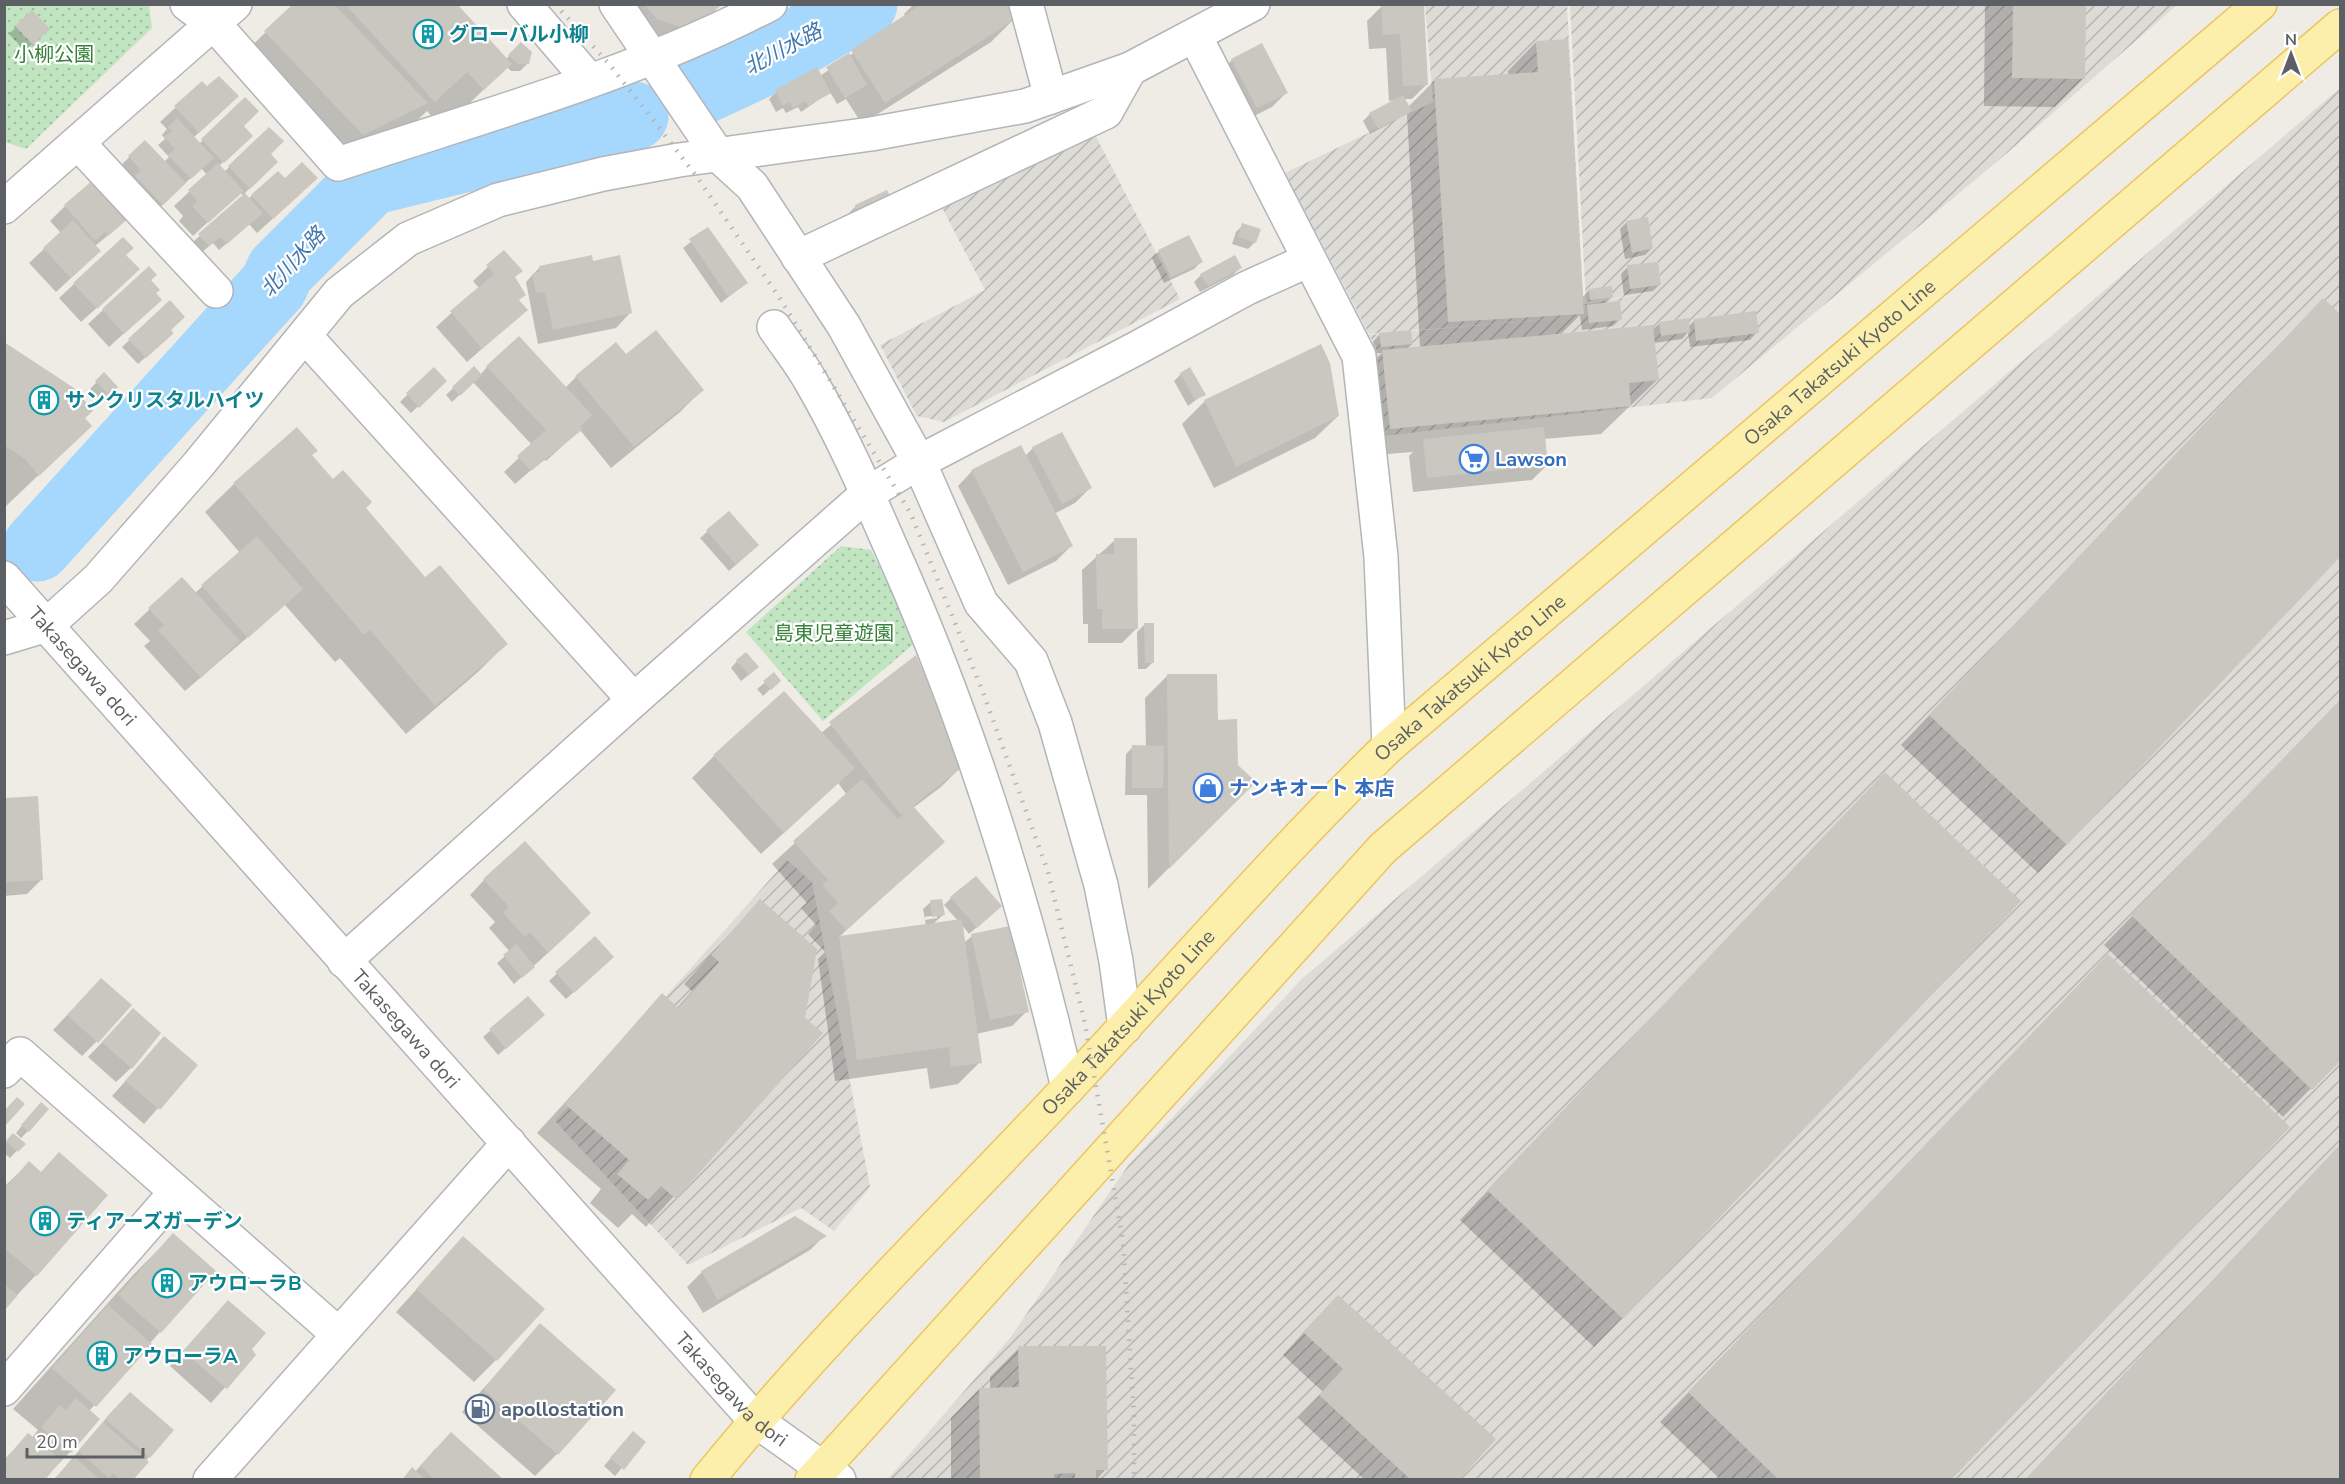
<svg xmlns="http://www.w3.org/2000/svg" width="2345" height="1484" font-family="'Nunito Sans','Noto Sans JP',sans-serif">
	<defs>
		<pattern id="industrial-furrows" width="10" height="10" patternUnits="userSpaceOnUse" patternTransform="scale(1.5)"><rect width="10" height="10" fill="#dddbd6"/><path d="M-1 1l2-2M0 10L10 0M9 11l2-2" fill="none" stroke="#b6b5b1"/></pattern>
		<pattern id="park-dots" width="8" height="8" patternUnits="userSpaceOnUse" patternTransform="scale(1.5)"><rect width="8" height="8" fill="#c1e5c1"/><path d="M2 2h.1M6 6h.1" fill="none" stroke="#a0bda0" stroke-width="1.8" stroke-linecap="round"/></pattern>
	</defs>
	<rect width="100%" height="100%" fill="#eeece4"/>
	<!-- industrial -->
	<g fill="url(#industrial-furrows)">
		<polygon points="1425,5 1567,5 1584,313 1585,304 1644,294 1586,302 1570,5 2177,5 1999,160 1712,398 1383,436 1376,346 1369,335 1585,316 1369,334 1285,173 1433,102"/>
		<polygon points="2340,88 2340,1479 887,1480 1010,1338 1129,1164 1302,979"/>
		<polygon points="1091,127 1180,299 944,422 917,416 880,345 985,290 941,206"/>
		<polygon points="787,860 812,882 870,1187 834,1231 801,1208 688,1265 555,1121"/>
	</g>
	<!-- park -->
	<g fill="url(#park-dots)">
		<polygon points="4,5 149,5 152,28 26,149 5,142"/>
		<polygon points="841,546 871,550 916,642 823,721 746,632"/>
	</g>
	<!-- shadow -->
	<g fill="#0003" fill-rule="evenodd">
		<polygon points="295,4 455,4 505,60 521,44 528,63 520,71 511,71 507,67 443,129 427,111 395,141 340,156 243,54"/>
		<polygon points="617,4 722,4 693,30 664,41 642,33"/>
		<polygon points="914,4 1009,4 1013,20 991,42 862,124 846,99 837,104 830,92 801,112 798,107 786,113 783,108 776,112 769,99 776,92 816,69 820,76 906,17 904,14"/>
		<polygon points="1388,4 1422,4 1427,84 1412,99 1404,99 1408,107 1435,80 1508,76 1508,71 1536,42 1581,299 1589,290 1612,297 1605,304 1620,319 1613,326 1582,330 1580,315 1560,335 1652,330 1659,324 1688,327 1695,320 1757,332 1750,340 1690,347 1688,332 1682,339 1654,343 1657,380 1601,434 1544,439 1547,465 1532,480 1413,492 1409,456 1413,452 1361,456 1354,380 1382,353 1374,353 1373,342 1380,334 1411,343 1405,350 1420,348 1407,114 1370,134 1363,121 1370,114 1397,100 1389,101 1386,48 1369,49 1367,21 1382,6"/>
		<polygon points="1985,4 2084,4 2084,78 2055,107 1984,106"/>
		<polygon points="32,12 48,29 25,51 9,34"/>
		<polygon points="1232,60 1286,93 1272,107 1242,122 1218,75"/>
		<polygon points="202,83 222,111 193,138 199,144 245,99 242,127 250,136 219,166 224,172 269,129 269,154 276,162 244,194 248,199 278,173 301,193 257,233 249,224 219,250 213,243 202,252 193,242 244,196 240,192 193,236 179,221 183,216 174,206 207,175 201,168 148,219 114,172 145,142 164,162 169,157 158,145 165,139 162,135 167,129 160,122"/>
		<polygon points="887,192 853,222 849,213 856,206"/>
		<polygon points="65,206 112,232 95,246 85,265 56,292 29,263 61,233 50,221"/>
		<polygon points="1627,222 1652,248 1645,255 1625,259 1620,229"/>
		<polygon points="1243,225 1255,242 1248,249 1232,244 1236,232"/>
		<polygon points="707,229 746,283 721,303 683,248"/>
		<polygon points="1159,251 1201,262 1194,269 1164,283 1152,258"/>
		<polygon points="504,252 514,278 518,301 526,310 467,362 436,327 479,288 473,281"/>
		<polygon points="125,255 123,284 81,322 59,298 74,284"/>
		<polygon points="592,263 630,313 616,328 538,344 526,282 540,267"/>
		<polygon points="1628,267 1660,284 1653,291 1624,295 1621,274"/>
		<polygon points="1240,268 1233,275 1200,292 1194,282 1201,275"/>
		<polygon points="149,281 145,314 109,347 88,324 103,310"/>
		<polygon points="2323,300 2340,316 2340,555 2038,873 1901,745"/>
		<polygon points="169,303 169,330 165,340 138,364 122,347"/>
		<polygon points="4,344 90,426 4,508"/>
		<polygon points="1321,346 1338,416 1315,438 1214,488 1182,424 1204,402"/>
		<polygon points="626,356 702,390 680,412 611,468 580,430 546,461 544,459 515,484 504,472 532,445 473,382 452,402 446,395 474,368 480,375 487,367 565,388 576,377"/>
		<polygon points="434,369 445,381 411,413 400,402"/>
		<polygon points="104,374 115,387 101,401 90,389"/>
		<polygon points="1181,374 1204,394 1188,406 1174,381"/>
		<polygon points="297,429 311,456 333,481 364,509 425,579 506,644 478,672 406,734 340,658 335,662 285,605 185,691 144,646 150,641 134,624 182,579 195,593 240,553 205,512 234,484"/>
		<polygon points="1033,448 1090,488 1075,503 1054,514 1071,546 1056,561 1008,585 958,486 972,471 1025,456"/>
		<polygon points="729,513 750,552 729,571 700,538"/>
		<polygon points="1115,540 1137,628 1122,643 1088,643 1088,624 1083,624 1082,570"/>
		<polygon points="1144,625 1153,662 1146,669 1138,669 1137,632"/>
		<path d="M915,657l48,108 -22,22 -28,21 30,34 -104,95 87,-12 -3,-16 8,-7 12,13 -10,9 25,-3 -14,-16 7,-7 42,15 -24,21 -7,-9 2,18 8,-7 55,75 -15,15 -36,8 4,28 -22,22 -28,5 -3,-21 -92,13 -17,-122 7,-7 -17,-18 8,-9 -15,-17 6,-5 -35,-39 75,-69 -9,-12 -77,71 -69,-76 22,-22 107,-23zM937,915v3l-12,2v-3z"/>
		<polygon points="737,661 750,674 741,681 731,668"/>
		<polygon points="774,675 779,681 763,696 757,689"/>
		<polygon points="1167,676 1216,721 1237,765 1254,782 1148,889 1147,795 1125,795 1126,754 1133,747 1146,747 1145,698"/>
		<polygon points="2340,701 2340,1058 2283,1117 2104,945"/>
		<polygon points="4,800 41,880 27,894 4,896"/>
		<polygon points="1856,803 1622,1318 1594,1347 1460,1220"/>
		<polygon points="484,880 575,928 514,984 497,963 510,952 489,928 495,922 470,895"/>
		<polygon points="760,901 804,1018 821,1033 646,1227 632,1214 618,1228 590,1203 601,1189 537,1133 662,996 677,1008 692,991 684,984"/>
		<polygon points="595,938 605,964 566,999 549,981"/>
		<polygon points="2079,985 1949,1480 1721,1480 1660,1422"/>
		<polygon points="87,994 96,1042 82,1056 53,1030"/>
		<polygon points="528,998 536,1022 498,1055 483,1037"/>
		<polygon points="133,1010 131,1068 116,1082 88,1057"/>
		<polygon points="164,1038 196,1065 144,1124 112,1096"/>
		<polygon points="34,1111 28,1131 21,1138 16,1133"/>
		<polygon points="13,1135 23,1144 10,1158 4,1153 4,1144"/>
		<polygon points="2340,1145 2340,1480 2025,1480"/>
		<polygon points="29,1163 36,1275 4,1309 4,1184 6,1185"/>
		<polygon points="795,1218 824,1236 810,1250 703,1313 687,1287 702,1272"/>
		<polygon points="173,1235 160,1332 89,1411 70,1452 43,1480 4,1480 4,1460 28,1435 32,1438 38,1430 13,1409 133,1275"/>
		<polygon points="463,1238 496,1360 474,1382 396,1312"/>
		<polygon points="228,1302 254,1355 211,1403 170,1366"/>
		<polygon points="1316,1319 1457,1480 1365,1480 1298,1418 1323,1392 1283,1355"/>
		<polygon points="541,1325 557,1454 535,1476 462,1412"/>
		<polygon points="1019,1348 1106,1469 1096,1480 951,1480 951,1418 979,1389 990,1389 990,1377"/>
		<polygon points="115,1408 149,1457 131,1480 54,1480"/>
		<polygon points="626,1440 644,1442 615,1476 604,1466"/>
		<polygon points="436,1448 501,1480 403,1480 415,1472"/>
	</g>
	<g fill="none" stroke-linecap="round" stroke-linejoin="round">
		<!-- river -->
		<g stroke="#a6d7fc" stroke-width="69">
			<polyline points="702,90 775,56 863,4"/>
			<polyline points="37,547 274,285 280,271 370,181 634,116"/>
		</g>
	</g>
	<!-- building -->
	<g fill="#cac7c1">
		<polygon points="293,4 334,4 428,103 363,135 264,31"/>
		<polygon points="345,4 457,4 512,64 484,90 467,72 435,102"/>
		<polygon points="644,4 722,4 709,16 680,27 657,19"/>
		<polygon points="922,4 1011,4 1014,20 885,103 851,50"/>
		<polygon points="2013,4 2086,4 2085,79 2012,78"/>
		<polygon points="1381,5 1424,5 1428,85 1403,86 1400,34 1383,35"/>
		<polygon points="32,10 50,29 33,45 15,26"/>
		<polygon points="1568,39 1584,314 1448,322 1434,79 1538,72 1536,41"/>
		<polygon points="521,42 532,52 529,64 518,64 508,55"/>
		<polygon points="1262,43 1288,93 1257,108 1231,59"/>
		<polygon points="849,53 867,85 845,98 826,67"/>
		<polygon points="817,67 831,93 808,106 806,101 793,108 790,102 783,106 775,90"/>
		<polygon points="219,76 239,96 199,133 174,106 202,81 207,86"/>
		<polygon points="1403,95 1412,111 1378,129 1369,113"/>
		<polygon points="245,97 259,111 244,126 253,136 224,163 201,139"/>
		<polygon points="177,118 214,158 191,179 168,155 175,149 164,137 172,131 168,127"/>
		<polygon points="269,127 284,141 271,154 278,162 250,189 228,166"/>
		<polygon points="145,140 186,183 163,205 135,176 141,170 128,156"/>
		<polygon points="302,162 318,178 273,219 251,195 278,171 285,178"/>
		<polygon points="218,163 244,191 208,223 192,206 197,201 188,190"/>
		<polygon points="94,179 129,218 108,236 105,232 95,241 64,205"/>
		<polygon points="887,190 893,202 860,216 855,205"/>
		<polygon points="245,193 263,213 227,244 221,237 209,246 198,234"/>
		<polygon points="1648,217 1653,248 1632,253 1626,221"/>
		<polygon points="73,220 101,251 71,278 43,248"/>
		<polygon points="1242,223 1261,229 1256,243 1238,237"/>
		<polygon points="708,227 748,283 728,297 689,239"/>
		<polygon points="1189,235 1203,262 1171,277 1158,250"/>
		<polygon points="123,237 134,248 126,255 140,269 97,309 73,283"/>
		<polygon points="504,250 523,271 515,277 526,295 519,300 528,310 482,349 450,311 494,274 486,265"/>
		<polygon points="592,255 593,261 620,255 632,313 553,330 545,292 536,293 532,274 540,272 539,266"/>
		<polygon points="1235,255 1242,268 1208,286 1200,274"/>
		<polygon points="1658,262 1661,285 1630,289 1627,265"/>
		<polygon points="149,266 157,275 151,280 160,290 156,293 162,300 124,334 102,309"/>
		<polygon points="1612,286 1613,298 1590,300 1589,289"/>
		<polygon points="2323,298 2340,314 2340,557 2067,845 1929,715"/>
		<polygon points="170,300 185,317 171,330 174,333 146,358 128,339"/>
		<polygon points="1620,301 1622,320 1589,323 1587,305"/>
		<polygon points="1756,311 1759,333 1696,341 1694,319"/>
		<polygon points="1689,318 1690,332 1661,336 1659,322"/>
		<polygon points="1653,325 1659,380 1629,383 1631,406 1390,429 1382,350"/>
		<polygon points="656,330 704,390 634,447 575,376 616,342 626,354"/>
		<polygon points="1411,330 1413,344 1381,347 1379,333"/>
		<polygon points="519,336 592,415 580,427 583,429 531,471 517,456 546,430 486,366"/>
		<polygon points="4,342 74,388 93,411 85,418 92,426 39,476 25,459 4,445"/>
		<polygon points="1321,344 1330,363 1339,416 1236,467 1204,400"/>
		<polygon points="474,366 482,375 460,396 452,387"/>
		<polygon points="434,367 447,381 419,408 406,393"/>
		<polygon points="1190,367 1206,395 1195,400 1180,373"/>
		<polygon points="104,372 118,387 109,395 95,381"/>
		<polygon points="297,427 318,451 312,455 333,479 343,470 372,502 366,508 425,577 440,565 508,644 435,706 370,630 364,635 233,483"/>
		<polygon points="1544,427 1548,465 1427,478 1423,439"/>
		<polygon points="1062,432 1092,488 1062,504 1032,447"/>
		<polygon points="1021,445 1073,546 1023,572 971,470"/>
		<polygon points="729,511 759,545 736,565 706,530"/>
		<polygon points="257,536 303,589 248,638 201,585"/>
		<polygon points="1114,538 1137,538 1138,629 1102,629 1102,609 1097,609 1096,554 1114,554"/>
		<polygon points="182,577 240,641 201,678 158,630 164,625 148,608"/>
		<polygon points="1144,623 1154,623 1154,663 1145,663"/>
		<polygon points="746,652 759,667 749,675 736,660"/>
		<polygon points="916,655 965,765 913,806 945,842 846,930 829,911 838,903 822,885 828,880 793,841 862,779 898,819 909,809 901,815 829,722"/>
		<polygon points="774,672 781,681 771,690 763,681"/>
		<polygon points="1167,674 1217,674 1218,720 1237,719 1238,765 1256,782 1169,869"/>
		<polygon points="784,691 855,768 784,833 713,755"/>
		<polygon points="2340,700 2340,1061 2312,1090 2131,915"/>
		<polygon points="1132,745 1164,746 1163,788 1132,788"/>
		<polygon points="1885,772 2021,901 1623,1319 1487,1190"/>
		<polygon points="38,796 43,880 4,882 4,798"/>
		<polygon points="525,841 591,913 548,953 530,932 525,937 503,913 509,907 483,879"/>
		<polygon points="976,876 1002,906 977,928 950,897"/>
		<polygon points="760,899 817,949 805,1018 823,1033 676,1199 661,1186 648,1200 617,1174 629,1160 565,1104 662,993 678,1008 719,962 711,955"/>
		<polygon points="942,899 945,915 932,917 930,900"/>
		<polygon points="962,919 982,1063 951,1067 949,1047 857,1060 839,936"/>
		<polygon points="1010,926 1029,1012 990,1020 971,934"/>
		<polygon points="595,936 614,957 574,993 555,972"/>
		<polygon points="517,944 535,967 522,978 503,955"/>
		<polygon points="2108,954 2290,1127 1951,1480 1779,1480 1688,1392"/>
		<polygon points="101,978 132,1005 98,1043 67,1015"/>
		<polygon points="528,996 545,1015 506,1049 489,1029"/>
		<polygon points="133,1008 161,1033 132,1069 102,1042"/>
		<polygon points="164,1036 198,1065 160,1110 125,1081"/>
		<polygon points="17,1097 25,1104 4,1127 4,1111"/>
		<polygon points="41,1102 49,1109 29,1132 21,1125"/>
		<polygon points="13,1133 26,1144 18,1152 6,1141"/>
		<polygon points="2340,1145 2340,1480 2025,1480"/>
		<polygon points="59,1152 108,1195 37,1276 4,1248 4,1182 8,1185 29,1161 41,1172"/>
		<polygon points="795,1216 827,1236 718,1300 701,1271"/>
		<polygon points="173,1233 216,1271 161,1333 118,1295"/>
		<polygon points="463,1236 545,1309 497,1361 416,1289"/>
		<polygon points="4,1284 18,1295 4,1311"/>
		<polygon points="1338,1295 1496,1439 1459,1480 1411,1480 1319,1395 1343,1369 1303,1332"/>
		<polygon points="228,1300 266,1333 252,1349 256,1355 227,1389 183,1351"/>
		<polygon points="108,1305 152,1344 96,1407 52,1368"/>
		<polygon points="540,1323 616,1390 558,1455 483,1389"/>
		<polygon points="1018,1346 1106,1346 1108,1470 1096,1470 1096,1480 1075,1480 1075,1473 1054,1474 1054,1480 980,1480 979,1388 1019,1387"/>
		<polygon points="130,1392 174,1430 150,1458 105,1419"/>
		<polygon points="76,1398 100,1419 71,1453 41,1427 60,1405 66,1410"/>
		<polygon points="103,1422 149,1462 133,1480 120,1480 113,1473 109,1478 78,1451"/>
		<polygon points="633,1431 646,1442 624,1470 610,1458"/>
		<polygon points="451,1432 504,1480 435,1480 420,1466"/>
		<polygon points="28,1433 61,1460 45,1480 10,1480 4,1475 4,1461"/>
		<polygon points="75,1457 100,1480 53,1480"/>
		<polygon points="412,1467 426,1480 402,1480"/>
	</g>
	<g fill="none" stroke-linecap="round" stroke-linejoin="round">
		<!-- minor casing -->
		<g stroke="#b2b5b9" stroke-width="36">
			<g id="minor">
				<path d="M187,4l28,21 123,139c145,-48 296,-89 432,-160"/>
				<polyline points="524,4 589,80"/>
				<polyline points="616,4 718,155 752,186 844,326 919,462 981,603 1031,661 1055,723 1101,885 1116,961 1125,1027"/>
				<polyline points="1026,4 1051,97"/>
				<polyline points="1195,36 1359,356 1381,557 1389,746"/>
				<polyline points="78,143 216,291"/>
				<polyline points="4,207 235,4"/>
				<polyline points="798,257 1106,112 1130,69"/>
				<path d="M774,327c12,18 26,35 36,53 30,51 55,108 79,163 79,175 136,358 179,545"/>
				<polyline points="306,337 634,700"/>
				<path id="s1" d="M4,578l751,842 84,60"/>
				<polyline points="4,638 47,625 98,579 198,465 339,293 408,239 498,200 603,174 679,160 871,134 1025,106 1130,69 1253,4"/>
				<polyline points="344,961 634,700 867,494 919,462 1137,348 1247,288 1309,260"/>
				<polyline points="4,1071 20,1054 338,1334"/>
				<polyline points="4,1389 176,1192"/>
				<polyline points="210,1480 509,1143"/>
			</g>
		</g>
		<!-- major casing -->
		<g stroke="#edc55e" stroke-width="36">
			<g id="major">
				<path id="s2" d="M707,1480c111,-137 238,-261 358,-389 108,-115 211,-235 324,-345l871,-742"/>
				<polyline points="812,1480 1383,848 2340,26"/>
			</g>
		</g>
		<!-- minor -->
		<use href="#minor" stroke="#fff" stroke-width="33"/>
		<!-- major -->
		<use href="#major" stroke="#fcefab" stroke-width="33"/>
		<!-- rail -->
		<polyline stroke="#b3b4b4" stroke-width="4.5" stroke-dasharray="1.5 8" stroke-linecap="butt" points="555,4 609,64 654,121 697,177 781,300 911,514 984,695 1048,872 1085,1024 1123,1241 1134,1415 1134,1480"/>
	</g>
	<!-- icons -->
	<defs>
		<g id="building-ring" transform="scale(1.5)"><circle r="9.5" fill="#fff" stroke="#0f9aa8" stroke-width="1.5"/><path d="M-4-6H4V6H1V3H-1V6H-4ZM-2.5-4.3h1.7v1.8h-1.7ZM.8-4.3h1.7v1.8H.8ZM-2.5-1h1.7V.8h-1.7ZM.8-1h1.7V.8H.8Z" fill="#0f9aa8"/></g>
		<g id="supermarket-ring" transform="scale(1.5)"><circle r="9.5" fill="#fff" stroke="#3f7fe0" stroke-width="1.5"/><path d="M-6-5.5h2.5l.6 2H6L4.5 2H-2.5L-4.4-4H-6ZM-1.5 3.2a1.3 1.3 0 1 0 .1 0ZM3 3.2a1.3 1.3 0 1 0 .1 0Z" fill="#3f7fe0"/></g>
		<g id="shop-ring" transform="scale(1.5)"><circle r="9.5" fill="#fff" stroke="#3f7fe0" stroke-width="1.5"/><path d="M-5-2.5h2.3a2.7 3.5 0 0 1 5.4 0H5L5.5 6h-11ZM-1.5-2.5h3a1.5 2.3 0 0 0-3 0Z" fill="#3f7fe0"/></g>
		<g id="fuel-ring" transform="scale(1.5)"><circle r="9.5" fill="#fff" stroke="#5c6f8a" stroke-width="1.5"/><path d="M-5.5-6h7V0h2V4h1.3V-2.5L3-4.5l.8-.8L6-3V5H2.5V1h-1V6h-7ZM-4.2-4.7v3.2H.2V-4.7Z" fill="#5c6f8a"/></g>
	</defs>
	<g fill-rule="evenodd">
		<use href="#building-ring" x="428" y="34"/>
		<use href="#building-ring" x="44" y="400"/>
		<use href="#supermarket-ring" x="1474" y="459"/>
		<use href="#shop-ring" x="1208" y="788"/>
		<use href="#building-ring" x="45" y="1221"/>
		<use href="#building-ring" x="167" y="1283"/>
		<use href="#building-ring" x="102" y="1356"/>
		<use href="#fuel-ring" x="480" y="1409"/>
	</g>
	<g text-anchor="middle" stroke-width="4.5" stroke-linejoin="round" paint-order="stroke">
		<!-- culture labels -->
		<g font-size="20" font-weight="bold" fill="#0d838f" stroke="#fff" text-anchor="start">
			<text x="449" y="41">グローバル小柳</text>
			<text x="65" y="407">サンクリスタルハイツ</text>
			<text x="66" y="1228">ティアーズガーデン</text>
			<text x="188" y="1290">アウローラB</text>
			<text x="123" y="1363">アウローラA</text>
		</g>
		<!-- park labels -->
		<g font-size="20" fill="#37813a" stroke="#fff">
			<text x="54" y="61">小柳公園</text>
			<text x="834" y="640">島東児童遊園</text>
		</g>
		<!-- street labels -->
		<g font-size="20" fill="#5c6064" stroke="#fff">
			<text dy="7" stroke="none"><textPath href="#s2" startOffset="1594">Osaka Takatsuki Kyoto Line</textPath></text>
			<text dy="7" stroke="none"><textPath href="#s1" startOffset="118">Takasegawa dori</textPath></text>
			<text dy="7" stroke="none"><textPath href="#s2" startOffset="1108">Osaka Takatsuki Kyoto Line</textPath></text>
			<text dy="7" stroke="none"><textPath href="#s2" startOffset="622">Osaka Takatsuki Kyoto Line</textPath></text>
			<text dy="7" stroke="none"><textPath href="#s1" startOffset="604">Takasegawa dori</textPath></text>
			<text dy="7" stroke="none"><textPath href="#s1" startOffset="1090">Takasegawa dori</textPath></text>
		</g>
		<!-- shop labels -->
		<g font-size="20" font-weight="bold" fill="#366cbe" stroke="#fff" text-anchor="start">
			<text x="1495" y="466">Lawson</text>
			<text x="1229" y="795">ナンキオート 本店</text>
		</g>
		<!-- service labels -->
		<g font-size="20" font-weight="bold" fill="#4e5e75" stroke="#fff" text-anchor="start">
			<text x="501" y="1416">apollostation</text>
		</g>
		<!-- water labels -->
		<g font-size="21" font-style="italic" fill="#4378ae" stroke="#fff">
			<text transform="translate(783 49) rotate(-28)" y="7">北川水路</text>
			<text transform="translate(293 262) rotate(-48)" y="7">北川水路</text>
		</g>
	</g>
	<!-- border -->
	<rect width="2345" height="1484" fill="none" stroke="#5c6064" stroke-width="12"/>
	<!-- north arrow -->
	<g transform="translate(2291 54)" stroke="#ffffff" stroke-width="4.5" paint-order="stroke">
	<path d="M0-4.5L10 22L0 15L-10 22Z" fill="#5c6064"/>
	<text y="-9" font-size="16" font-weight="bold" text-anchor="middle" fill="#5c6064">N</text>
	</g>
	<!-- scale -->
	<path d="M27 1448v9h116v-9" fill="none" stroke="#5c6064" stroke-width="3"/>
	<text x="36" y="1448" font-size="18" fill="#5c6064" stroke="#ffffff" stroke-width="4.5" paint-order="stroke">20 m</text>
</svg>
